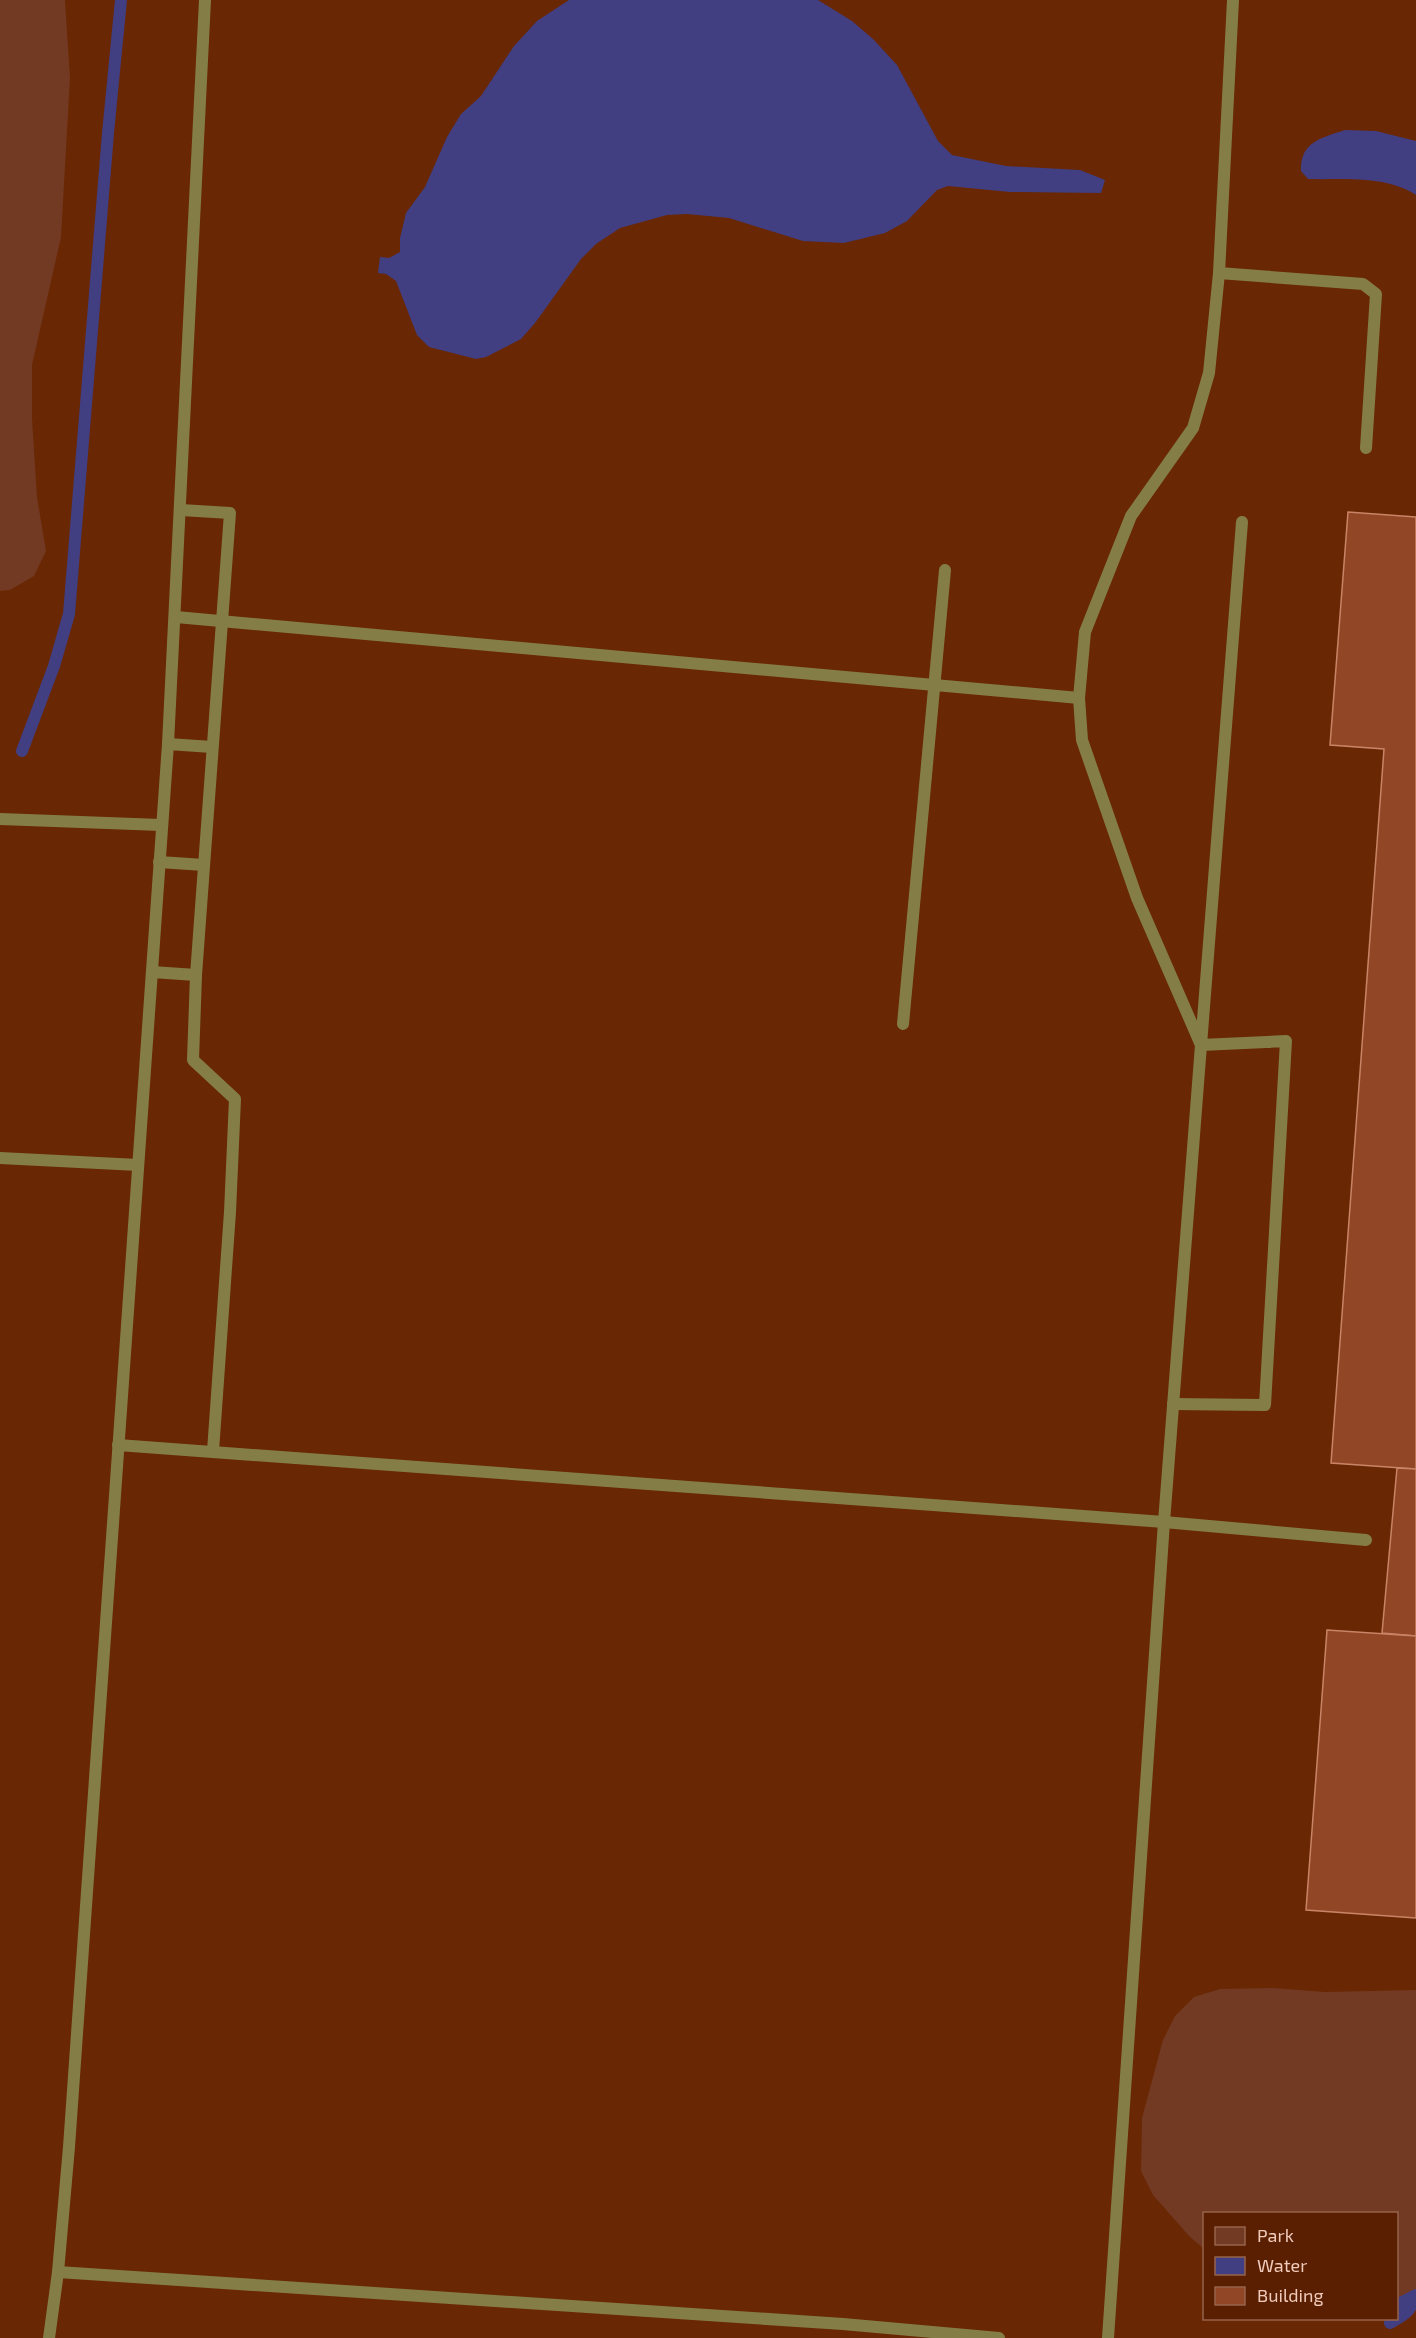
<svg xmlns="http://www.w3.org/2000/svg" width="1416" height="2338" font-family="'Exo 2',sans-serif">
	<rect width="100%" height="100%" fill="#5a1f01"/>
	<!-- built -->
	<path fill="#692703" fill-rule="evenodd" d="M0,0h1416v2338h-1416zM1204,2214h192v104h-192z"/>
	<!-- green -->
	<g fill="#723a22">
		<polygon points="0,0 65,0 70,78 61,237 32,365 32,418 37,497 46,551 34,576 10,590 0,591"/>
		<polygon points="1273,1988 1325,1992 1416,1990 1416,2311 1397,2310 1396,2214 1204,2214 1204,2249 1189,2236 1153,2195 1141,2171 1142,2118 1163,2040 1175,2016 1194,1997 1220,1989"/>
	</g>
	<!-- water -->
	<g fill="#423e82">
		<polygon points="569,0 818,0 852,21 873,39 897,65 938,141 952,155 1006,166 1080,170 1105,180 1101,193 1010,192 948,186 937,190 907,221 885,233 844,243 803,241 729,218 687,214 667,215 620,228 596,244 581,259 535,323 521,339 486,357 476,359 429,347 417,335 396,281 386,274 378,273 380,257 389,258 400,252 400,238 406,213 425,187 447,137 461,114 481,96 514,46 537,21"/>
		<path d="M1345,130l31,1 40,10v54c-31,-20 -73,-15 -108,-16l-7,-8c-1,-29 20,-33 44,-41z"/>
	</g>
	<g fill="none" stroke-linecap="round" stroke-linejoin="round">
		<!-- stream -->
		<g stroke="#423e82" stroke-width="12">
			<polyline points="22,751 54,666 69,614 108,133 121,0"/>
			<polyline points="1396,2305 1416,2295"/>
			<path d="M1390,2323c12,-7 23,-12 24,-27"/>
		</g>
	</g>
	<!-- building -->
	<g fill="#914725" stroke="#c98467" stroke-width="1.5">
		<polygon points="1348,512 1416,517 1416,1469 1331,1463 1384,749 1330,745"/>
		<polygon points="1397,1468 1416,1469 1416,1636 1382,1633"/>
		<polygon points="1327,1630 1416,1636 1416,1918 1306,1910"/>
	</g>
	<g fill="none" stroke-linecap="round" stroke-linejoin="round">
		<!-- service -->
		<g stroke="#847e46" stroke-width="12">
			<polyline points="1219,273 1363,284 1376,294 1366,448"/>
			<polyline points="181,510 230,513 196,975 193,1060 235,1099 230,1212 213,1451"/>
			<polyline points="176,617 1079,698"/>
			<polyline points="168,744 212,747"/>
			<polyline points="0,819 161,825"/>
			<polyline points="159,862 204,865"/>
			<polyline points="152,972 196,975"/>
			<polyline points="903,1024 945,570"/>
			<polyline points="0,1158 138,1165"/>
			<polyline points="1173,1404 1265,1405 1286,1041 1201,1045 1242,522"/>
			<polyline points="118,1445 1164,1522 1366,1540"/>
			<polyline points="58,2272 843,2324 999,2338"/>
			<polyline points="49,2338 58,2272 69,2147 168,744 205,0"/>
			<polyline points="1108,2338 1164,1522 1201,1045 1137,898 1082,740 1079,698 1085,632 1131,516 1193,428 1209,373 1219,273 1233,0"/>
		</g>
	</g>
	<!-- legend -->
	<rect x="1203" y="2212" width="195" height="108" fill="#5a1f01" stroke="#96634b" stroke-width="1.5"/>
	<rect x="1215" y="2227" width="30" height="18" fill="#723a22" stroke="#96634b" stroke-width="1.5"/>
	<text x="1257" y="2242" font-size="18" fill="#f0cabb">Park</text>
	<rect x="1215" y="2257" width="30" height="18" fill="#423e82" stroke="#96634b" stroke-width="1.5"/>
	<text x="1257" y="2272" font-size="18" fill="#f0cabb">Water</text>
	<rect x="1215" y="2287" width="30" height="18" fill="#914725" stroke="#96634b" stroke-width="1.5"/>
	<text x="1257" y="2302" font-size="18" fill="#f0cabb">Building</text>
</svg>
